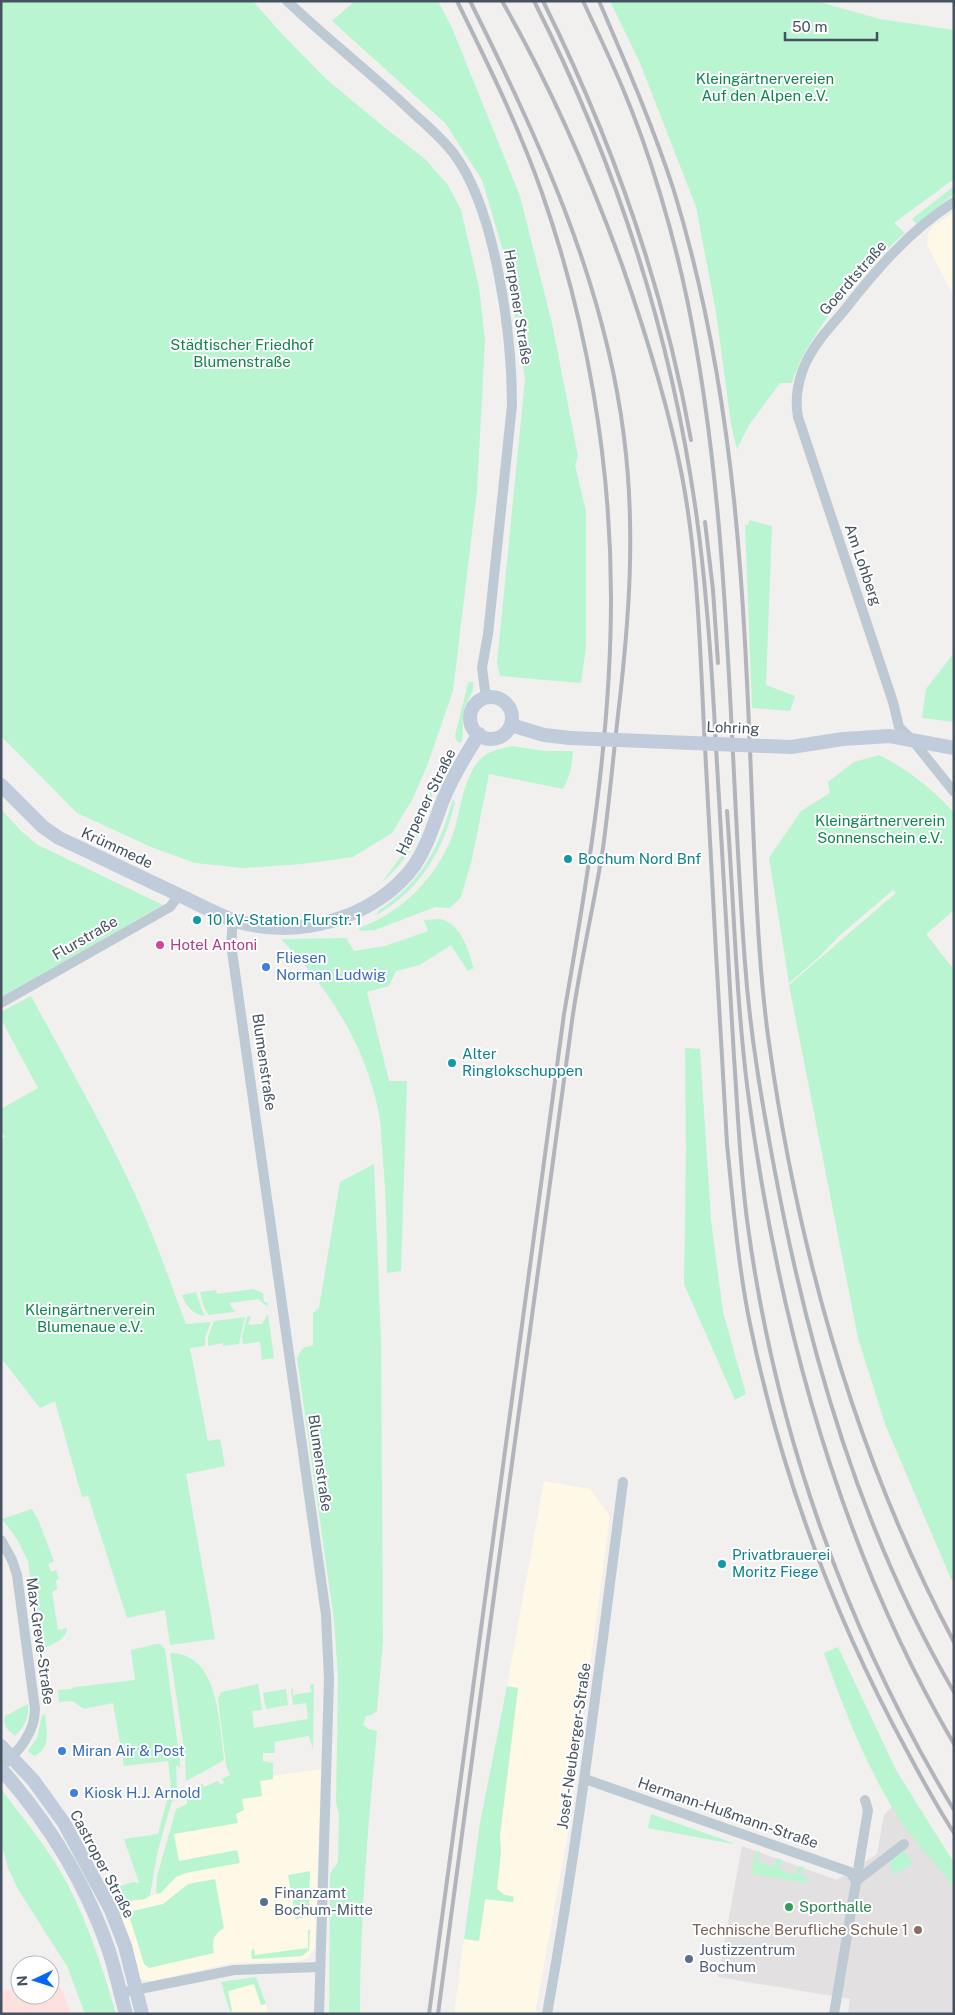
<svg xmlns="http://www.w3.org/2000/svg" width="955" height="2015" font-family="'Public Sans',sans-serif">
	<rect width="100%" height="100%" fill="#f2efef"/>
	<!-- commercial -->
	<g fill="#fef8e7">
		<polygon points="954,212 954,297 927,245 928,234 934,225"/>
		<polygon points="544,1481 590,1489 610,1516 567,1838 535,2014 454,2014 464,1939 479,1941 485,1899 513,1902 514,1897 505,1895 497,1889 501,1852 500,1835 518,1688 507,1686"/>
		<polygon points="321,1769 315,1947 308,1958 299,1961 232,1963 151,1981 141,1979 136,1972 120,1914 123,1902 145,1899 156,1894 157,1876 176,1809 261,1796 260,1781 273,1779 273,1776"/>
		<polygon points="254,1984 261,2005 266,2004 268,2014 233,2014 228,1991"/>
	</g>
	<!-- education -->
	<polygon fill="#e3e0e1" points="892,1807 954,1887 954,2014 848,2014 850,1999 718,1977 742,1846 837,1880 877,1854 884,1815"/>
	<!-- medical -->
	<polygon fill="#fee1de" points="61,1987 71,2014 1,2014 1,1990 20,1989 20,1995 50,1995 50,1988"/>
	<!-- green -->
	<g fill="#b9f5d1">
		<polygon points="1,1 253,1 282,34 325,78 384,127 425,159 448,185 461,210 479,287 485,340 477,491 453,691 427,766 412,800 392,833 353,857 302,864 243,868 195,863 151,847 77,813 1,736"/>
		<polygon points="355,1 438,1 452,28 520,196 552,323 578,456 575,465 586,511 586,648 581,683 500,676 497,663 525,379 506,261 482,180 445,123 332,21"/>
		<path d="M610,1h206l64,18 74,11v149l-60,44 11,10c-38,33 -100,102 -113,150h-12l-31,42 -12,24 -6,-25 -15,-112 -20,-105 -56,-144z"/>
		<polygon points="954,186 954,194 916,224 912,219"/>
		<polygon points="749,520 772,526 766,685 795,696 790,711 752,708 745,525 748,525"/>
		<polygon points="954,653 954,722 922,718 926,689"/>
		<path d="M473,681c2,13 -7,19 -9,30 -3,11 1,21 -3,32l-4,-2 -2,-5 13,-53z"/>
		<path d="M512,746l33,5h28c-1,15 -3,25 -10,38l-74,-15 -17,85 -11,38 -11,11 -15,-1 -60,23 -15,1 -1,-3c42,-15 76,-49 93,-91 9,-24 10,-63 32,-81 7,-6 19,-7 28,-10z"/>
		<path d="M453,748l2,2c-8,14 -17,29 -23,45 -13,38 -18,60 -50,87l30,-40 20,-55z"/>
		<path d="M879,755c28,14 54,34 75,58v97l-28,24 28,36v609h-3l-66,-155 -27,-86 -69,-353 107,-92 -3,-3 -54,46 -21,22 -29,25 -20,-125 32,-47 29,-18 -2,-11 26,-20z"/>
		<path d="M453,799l2,4c-13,49 -33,85 -78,112l1,-4c44,-29 61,-63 75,-112z"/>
		<polygon points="1,809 21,831 38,845 163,905 1,997"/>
		<path d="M440,919c23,6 27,30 34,49l-6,3 -17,-26 -31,20 -24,6 -7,15 -22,6 22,89h18l-6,190 -14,2c0,-42 -1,-84 -5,-126 -1,-13 -1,-26 -4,-38 -15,-69 -50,-121 -97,-170l65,-1 8,13 31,-5 43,-15 -4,-11z"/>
		<path d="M31,996c35,65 72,129 103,196 20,43 35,87 52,132l25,-2 -6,16v8l-15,2 18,93 12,-2 5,27 -39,8 29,165 -45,6 -5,-35 -38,8 -39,-122 -6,1 -27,-96 -15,7 -39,-50v-219l4,-2 -4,-7v-21l37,-21 -37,-69v-7z"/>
		<polygon points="685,1048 700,1049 711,1220 723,1312 746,1394 735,1400 684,1284 686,1149"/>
		<path d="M374,1164l7,177 2,299 -6,71 -5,4 -6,1 -3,9 6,4 8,2c-9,94 -17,188 -17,283h-31l1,-140 8,-12 1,-48 -3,-11 2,-125 -4,-58 -37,-262 6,-10 10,-3v-32l6,-5 21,-126z"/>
		<polygon points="253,1289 263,1293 264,1302 267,1302 268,1307 258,1299 229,1303 235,1312 208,1315 203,1305 200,1292 216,1290 217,1294"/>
		<path d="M196,1292l5,15 4,9c-11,-1 -20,-10 -23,-21z"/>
		<polygon points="268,1314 274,1358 262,1360 260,1342 243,1344 242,1336 247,1317 251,1316 248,1325 262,1324"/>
		<polygon points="245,1317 239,1344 223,1346 223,1343 208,1346 208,1337 214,1321"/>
		<path d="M32,1509l7,13 15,39 -6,3 3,8 5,-2 3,9 -3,1 1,9 -5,3 6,38 9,-2c1,10 -17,20 -27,20l-12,-87 -11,-22 -15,-20z"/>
		<polygon points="156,1644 160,1644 165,1649 180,1762 180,1768 176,1765 177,1790 182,1793 180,1799 172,1801 158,1850 150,1895 145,1899 123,1902 116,1887 133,1882 139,1883 124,1839 158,1834 171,1785 168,1761 124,1766 113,1703 84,1709 72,1701 59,1702 58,1690 71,1689 75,1687 135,1680 131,1650"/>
		<path d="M838,1647l58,123 58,93v24c-18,-23 -40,-45 -56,-70 -32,-51 -54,-107 -74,-164z"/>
		<path d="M170,1653c49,0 49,70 54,105l-1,3 -37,20 -1,-25z"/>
		<polygon points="258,1684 262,1710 252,1711 254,1728 308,1719 306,1703 293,1705 291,1689 293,1689 293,1695 311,1692 310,1685 314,1684 313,1749 309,1736 274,1742 275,1753 263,1753 263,1761 273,1763 273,1779 260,1781 262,1796 242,1799 244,1810 236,1814 238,1823 174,1834 179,1861 237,1850 240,1863 186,1873 176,1877 161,1893 156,1894 157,1876 176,1809 187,1804 187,1792 202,1784 204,1787 218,1781 220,1784 224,1783 222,1779 230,1775 226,1765 218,1699 221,1692"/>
		<polygon points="507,1686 518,1688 500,1835 501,1852 497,1889 505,1895 514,1897 513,1902 485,1899 479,1941 464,1939 480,1823"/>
		<polygon points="286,1689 288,1705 266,1709 263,1693"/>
		<path d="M28,1704c1,14 -3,22 -13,32 -7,-6 -13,-10 -10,-20z"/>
		<path d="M45,1714c1,16 7,34 -11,42l-6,-5 9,-13 5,-23z"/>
		<path d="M1,1789c25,33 52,65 70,102 19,39 33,81 45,123h-31l-18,-48 -48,-75 -11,-23 -7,-26z"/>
		<polygon points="651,1814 733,1843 733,1844 648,1828"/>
		<polygon points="902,1849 913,1863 895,1875 891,1868 890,1859"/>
		<polygon points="756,1851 760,1852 757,1861 774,1867 777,1858 782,1860 779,1869 796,1875 799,1866 804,1867 801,1876 808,1879 807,1883 751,1874"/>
		<polygon points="310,1871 309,1916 296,1919 288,1875"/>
		<path d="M215,1879l9,49c-11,7 -12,12 -10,25l-65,15 -5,-4 -16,-52 35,-8 25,-20z"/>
		<polygon points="308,1930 310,1930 309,1950 302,1956 252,1959 251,1952 254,1948 255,1955 308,1948"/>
		<polygon points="256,1977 266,2004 261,2005 254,1984 228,1991 232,2011 230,2012 221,1982"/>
	</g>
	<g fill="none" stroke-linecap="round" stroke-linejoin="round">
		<!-- street -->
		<g stroke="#becad3" stroke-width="10">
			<path d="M287,1c40,38 84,72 124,110 15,14 31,27 43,43 42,56 58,182 58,251l-24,229 -6,34 4,30"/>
			<path d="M954,202c-44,28 -79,69 -111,110 -16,18 -33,37 -41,60 -5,15 -7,29 -4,45l95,285 6,25 15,15 40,50"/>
			<polyline points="233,920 231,944 326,1615 329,1679 319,2014"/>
			<polyline points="1,1003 170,907 179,895"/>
			<path d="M1,1540l11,20 5,15 18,134c0,24 -17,43 -34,58"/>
			<polyline points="585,1779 850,1872 856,1881"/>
			<polyline points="856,1881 904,1844"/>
			<polyline points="120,1993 234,1970 319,1967"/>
			<path d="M547,2014c32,-177 53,-354 76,-532"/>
			<polyline points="834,2014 868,1810 865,1800"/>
		</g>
		<!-- secondary -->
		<g stroke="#c0ccdb" stroke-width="14">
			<circle cx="491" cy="718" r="21"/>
			<polyline points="511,725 544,735 570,738"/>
			<polyline points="765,746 791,747 843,739 890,736 954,748"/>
			<path d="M1,785l42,42 16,11c39,18 77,37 116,55 19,9 39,20 58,27 62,21 142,-1 181,-54 14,-21 20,-43 29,-66 9,-23 22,-44 36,-66"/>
			<polyline points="1,1746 33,1780 64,1823 111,1910 125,1946 142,2014"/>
			<path d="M1,1769c46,52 84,113 107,179 7,21 12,44 18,66"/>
		</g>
		<!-- rail -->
		<g stroke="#b1b4bb" stroke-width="4">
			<path d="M502,1c48,84 87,173 120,264 24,69 46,139 60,211 17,89 18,181 23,271 7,132 14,265 22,397 6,59 11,121 23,180 31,150 84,293 157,427 15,28 30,56 47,82"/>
			<path d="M534,1c81,160 137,333 162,511 11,77 16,156 20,235 6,103 12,207 18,310 4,57 6,114 14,170 28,206 98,404 206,583"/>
			<path d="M543,1c69,139 121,287 148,439"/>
			<path d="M583,1c14,30 28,59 40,88 27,64 50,143 64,210 45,219 41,443 58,664 5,71 17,140 30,209 34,181 86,361 179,520"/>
			<path d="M599,1c27,63 54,125 75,190 31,101 49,204 60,309 12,115 15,232 20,348 3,66 6,131 15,195 29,208 87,414 185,599"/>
			<polyline points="705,522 713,590 718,663"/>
			<path d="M727,811c7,93 9,188 21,282 30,225 90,453 206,651"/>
			<path d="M429,2014l135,-1000c24,-137 47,-276 47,-416 0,-137 -24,-276 -69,-405 -23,-66 -54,-129 -85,-192"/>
			<path d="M438,2014c45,-331 87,-662 134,-993 8,-58 22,-115 31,-173 6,-44 10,-89 15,-133 11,-93 18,-184 6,-278 -19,-154 -85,-298 -154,-436"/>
		</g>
		<!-- secondary-bridge -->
		<polyline stroke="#c0ccdb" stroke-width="14" points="570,738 765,746"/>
	</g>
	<!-- markers -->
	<g fill="#0f9aa8" stroke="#fff" stroke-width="2">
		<circle cx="568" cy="859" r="5"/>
		<circle cx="197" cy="920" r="5"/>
		<circle cx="452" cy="1063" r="5"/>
		<circle cx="722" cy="1564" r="5"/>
	</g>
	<circle fill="#d1479c" stroke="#fff" stroke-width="2" cx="160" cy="945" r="5"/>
	<g fill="#3f7fe0" stroke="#fff" stroke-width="2">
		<circle cx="266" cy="967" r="5"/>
		<circle cx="62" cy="1751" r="5"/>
		<circle cx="74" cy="1793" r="5"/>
	</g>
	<g fill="#5c6f8a" stroke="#fff" stroke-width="2">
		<circle cx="264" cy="1902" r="5"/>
		<circle cx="689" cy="1959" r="5"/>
	</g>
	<circle fill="#2e9e5b" stroke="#fff" stroke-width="2" cx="789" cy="1907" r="5"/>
	<circle fill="#8d6e63" stroke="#fff" stroke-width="2" cx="918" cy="1930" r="5"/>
	<g text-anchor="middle" stroke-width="4" stroke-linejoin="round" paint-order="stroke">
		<!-- park labels -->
		<g font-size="15" fill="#0c854b" stroke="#fff">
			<text x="765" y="84">Kleingärtnervereien<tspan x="765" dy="17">Auf den Alpen e.V.</tspan></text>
			<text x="242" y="350">Städtischer Friedhof<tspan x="242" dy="17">Blumenstraße</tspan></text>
			<text x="880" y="826">Kleingärtnerverein<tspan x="880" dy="17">Sonnenschein e.V.</tspan></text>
			<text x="90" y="1315">Kleingärtnerverein<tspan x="90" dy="17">Blumenaue e.V.</tspan></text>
		</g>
		<!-- street labels -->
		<g font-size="15" fill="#455260" stroke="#fff">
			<text transform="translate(853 278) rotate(-49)" y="5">Goerdtstraße</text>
			<text transform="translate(518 307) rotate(81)" y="5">Harpener Straße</text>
			<text transform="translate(863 565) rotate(71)" y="5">Am Lohberg</text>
			<text transform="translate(733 728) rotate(2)" y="5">Lohring</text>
			<text transform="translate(426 802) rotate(-64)" y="5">Harpener Straße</text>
			<text transform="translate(117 848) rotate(25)" y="5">Krümmede</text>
			<text transform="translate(85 938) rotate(-30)" y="5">Flurstraße</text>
			<text transform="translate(264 1062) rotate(82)" y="5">Blumenstraße</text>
			<text transform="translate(320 1463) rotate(82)" y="5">Blumenstraße</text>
			<text transform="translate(40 1641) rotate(82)" y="5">Max-Greve-Straße</text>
			<text transform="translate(574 1746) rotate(-82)" y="5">Josef-Neuberger-Straße</text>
			<text transform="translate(728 1813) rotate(19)" y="5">Hermann-Hußmann-Straße</text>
			<text transform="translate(102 1864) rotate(62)" y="5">Castroper Straße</text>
		</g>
		<!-- culture labels -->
		<g font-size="15" fill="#0d838f" stroke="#fff" text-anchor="start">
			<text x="578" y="864">Bochum Nord Bnf</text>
			<text x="207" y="925">10 kV-Station Flurstr. 1</text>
			<text x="462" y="1059">Alter<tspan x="462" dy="17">Ringlokschuppen</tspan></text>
			<text x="732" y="1560">Privatbrauerei<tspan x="732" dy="17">Moritz Fiege</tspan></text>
		</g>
		<!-- hotel labels -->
		<g font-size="15" fill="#b23c85" stroke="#fff" text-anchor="start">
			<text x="170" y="950">Hotel Antoni</text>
		</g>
		<!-- shop labels -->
		<g font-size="15" fill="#366cbe" stroke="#fff" text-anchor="start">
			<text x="276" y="963">Fliesen<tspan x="276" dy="17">Norman Ludwig</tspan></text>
			<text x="72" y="1756">Miran Air &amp; Post</text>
			<text x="84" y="1798">Kiosk H.J. Arnold</text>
		</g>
		<!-- service labels -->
		<g font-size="15" fill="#4e5e75" stroke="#fff" text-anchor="start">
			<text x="274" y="1898">Finanzamt<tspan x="274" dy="17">Bochum-Mitte</tspan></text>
			<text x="699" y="1955">Justizzentrum<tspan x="699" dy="17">Bochum</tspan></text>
		</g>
		<!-- leisure labels -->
		<g font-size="15" fill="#27864d" stroke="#fff" text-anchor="start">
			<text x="799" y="1912">Sporthalle</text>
		</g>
		<!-- education labels -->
		<g font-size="15" fill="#785e54" stroke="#fff" text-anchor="end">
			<text x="908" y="1935">Technische Berufliche Schule 1</text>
		</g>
	</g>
	<!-- border -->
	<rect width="955" height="2015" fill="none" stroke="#455260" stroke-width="5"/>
	<!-- north arrow -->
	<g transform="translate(35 1980) rotate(266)"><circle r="24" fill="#ffffff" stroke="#b5babf"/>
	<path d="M0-4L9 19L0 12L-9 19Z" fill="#0368f9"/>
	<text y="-8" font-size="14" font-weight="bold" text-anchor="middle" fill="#455260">N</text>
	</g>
	<!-- scale -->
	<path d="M785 32v8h92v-8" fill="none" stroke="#455260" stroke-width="2.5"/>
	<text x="792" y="32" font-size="15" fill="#455260" stroke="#ffffff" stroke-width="4" paint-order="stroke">50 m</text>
</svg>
